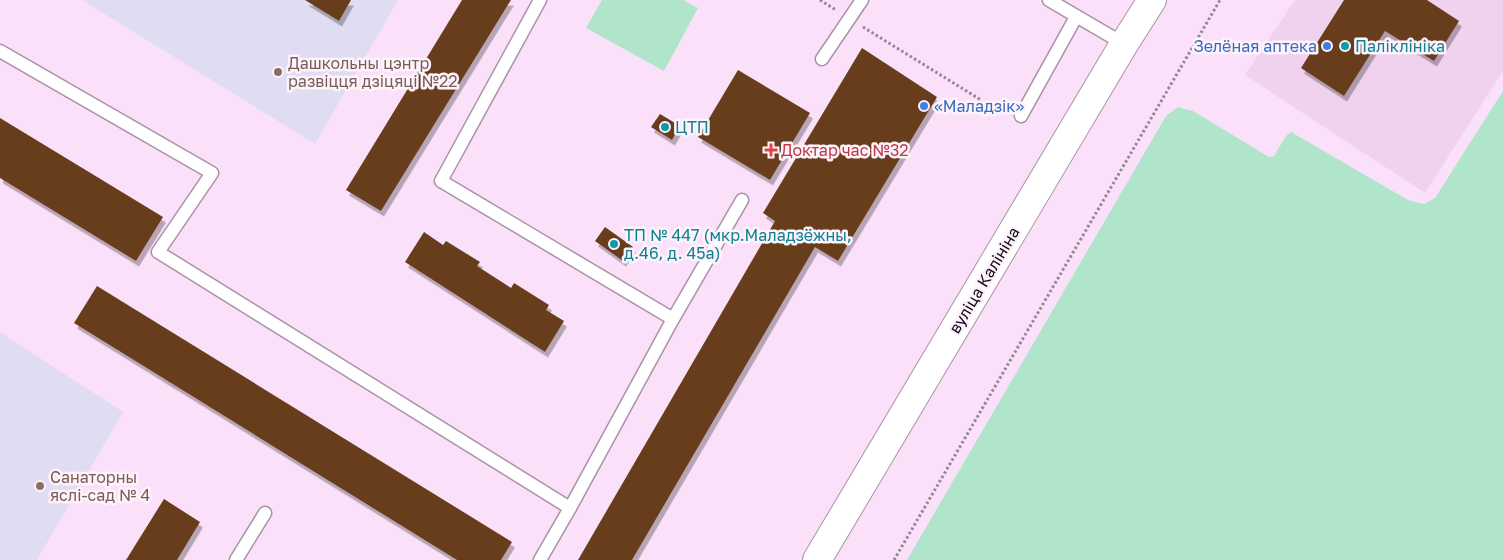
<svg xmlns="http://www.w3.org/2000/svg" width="1503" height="560" font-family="'Golos Text',sans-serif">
	<defs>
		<filter id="shadow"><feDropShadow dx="3" dy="5.5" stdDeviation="0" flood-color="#0004"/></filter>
	</defs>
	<rect width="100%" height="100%" fill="#fae1f9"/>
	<!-- built -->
	<polygon fill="#f0d1ee" points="1295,0 1503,0 1503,71 1425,193 1245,75"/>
	<!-- education -->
	<g fill="#e0ddf3">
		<polygon points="82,0 398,0 315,144"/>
		<polygon points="0,332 123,412 37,560 0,560"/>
	</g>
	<!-- green -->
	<g fill="#b0e5cb">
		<polygon points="602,0 683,0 698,8 664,71 586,28"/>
		<polygon points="1503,91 1503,560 907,560 1166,116 1178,107 1193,111 1269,157 1274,156 1286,136 1291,132 1408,200 1424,204 1435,198"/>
	</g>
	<!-- building -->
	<g fill="#683e1c" filter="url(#shadow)">
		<polygon points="305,0 351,0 339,21"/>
		<polygon points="462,0 511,0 381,211 346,190"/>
		<polygon points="1344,0 1427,0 1459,21 1434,61 1385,31 1344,96 1301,68"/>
		<polygon points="862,48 937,97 838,261 815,247 632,560 578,560 775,221 763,213"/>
		<polygon points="738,70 810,113 770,180 698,137"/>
		<polygon points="660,114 680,126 672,140 651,127"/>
		<polygon points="0,118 163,217 136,261 0,178"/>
		<polygon points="605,227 633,247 623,261 595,241"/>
		<polygon points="424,232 443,245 446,241 480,262 477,266 511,288 514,283 549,305 546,310 564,321 545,352 405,262"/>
		<polygon points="97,286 512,542 501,560 457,560 74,323"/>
		<polygon points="164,499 200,522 177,560 126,560"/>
	</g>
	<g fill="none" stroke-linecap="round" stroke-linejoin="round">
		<!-- service casing -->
		<g stroke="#a992a8" stroke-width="15">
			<g id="service">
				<polyline points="540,0 441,181 673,319 570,508"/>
				<polyline points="1049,0 1124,44"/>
				<polyline points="0,51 212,173 158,252 570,508 540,560"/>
				<polyline points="822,59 862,0"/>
				<polyline points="1021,116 1076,17"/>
				<polyline points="673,319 742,200"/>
				<polyline points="236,560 265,513"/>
			</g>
		</g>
		<!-- secondary casing -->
		<g stroke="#a992a8" stroke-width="30">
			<polyline id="secondary" points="817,560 1124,44 1152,0"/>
		</g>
		<!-- path -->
		<g stroke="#978596" stroke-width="3" stroke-dasharray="2.5 2.5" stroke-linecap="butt">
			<polyline points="820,0 836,10"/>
			<polyline points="863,27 981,100"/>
			<polyline points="894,560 1220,0"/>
		</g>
		<!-- service -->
		<use href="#service" stroke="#fff" stroke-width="12"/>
		<!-- secondary -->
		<use href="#secondary" stroke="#fff" stroke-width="28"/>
	</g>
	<!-- markers -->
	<g fill="#3f7fe0" stroke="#fef3fd" stroke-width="2">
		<circle cx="1327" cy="46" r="5"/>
		<circle cx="924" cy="106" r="5"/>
	</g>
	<g fill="#0f9aa8" stroke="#fef3fd" stroke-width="2">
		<circle cx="1345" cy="46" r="5"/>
		<circle cx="665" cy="127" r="5"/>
		<circle cx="614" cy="244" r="5"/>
	</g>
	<g fill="#8d6e63" stroke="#fef3fd" stroke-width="2">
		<circle cx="278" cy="72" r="5"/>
		<circle cx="40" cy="486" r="5"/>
	</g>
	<path fill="#e0444e" stroke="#fef3fd" stroke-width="2" d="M768.5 142.5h5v5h5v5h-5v5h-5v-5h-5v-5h5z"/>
	<g text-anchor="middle" stroke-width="5" stroke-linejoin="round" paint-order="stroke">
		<!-- shop labels -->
		<g font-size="16" fill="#366cbe" stroke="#fef3fd" text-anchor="end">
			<text x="1317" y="52">Зелёная аптека</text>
			<text x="934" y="112" text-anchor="start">«Маладзік»</text>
		</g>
		<!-- culture labels -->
		<g font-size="16" fill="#0d838f" stroke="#fef3fd" text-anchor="start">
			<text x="1355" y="52">Паліклініка</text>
			<text x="675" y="133">ЦТП</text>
			<text x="624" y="241">ТП № 447 (мкр.Маладзёжны,<tspan x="624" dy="18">д.46, д. 45а)</tspan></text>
		</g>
		<!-- education labels -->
		<g font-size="16" fill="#785e54" stroke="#fef3fd" text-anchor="start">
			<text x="288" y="69">Дашкольны цэнтр<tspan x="288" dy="18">развіцця дзіцяці №22</tspan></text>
			<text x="50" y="483">Санаторны<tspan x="50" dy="18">яслі-сад № 4</tspan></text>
		</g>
		<!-- health labels -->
		<g font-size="16" fill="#be3a42" stroke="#fef3fd" text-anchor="start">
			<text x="781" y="156">Доктар час №32</text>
		</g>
		<!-- street labels -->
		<g font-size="16" fill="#130b13" stroke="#fef3fd">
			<text transform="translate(984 280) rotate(-59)" y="6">вуліца Калініна</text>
		</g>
	</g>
</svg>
